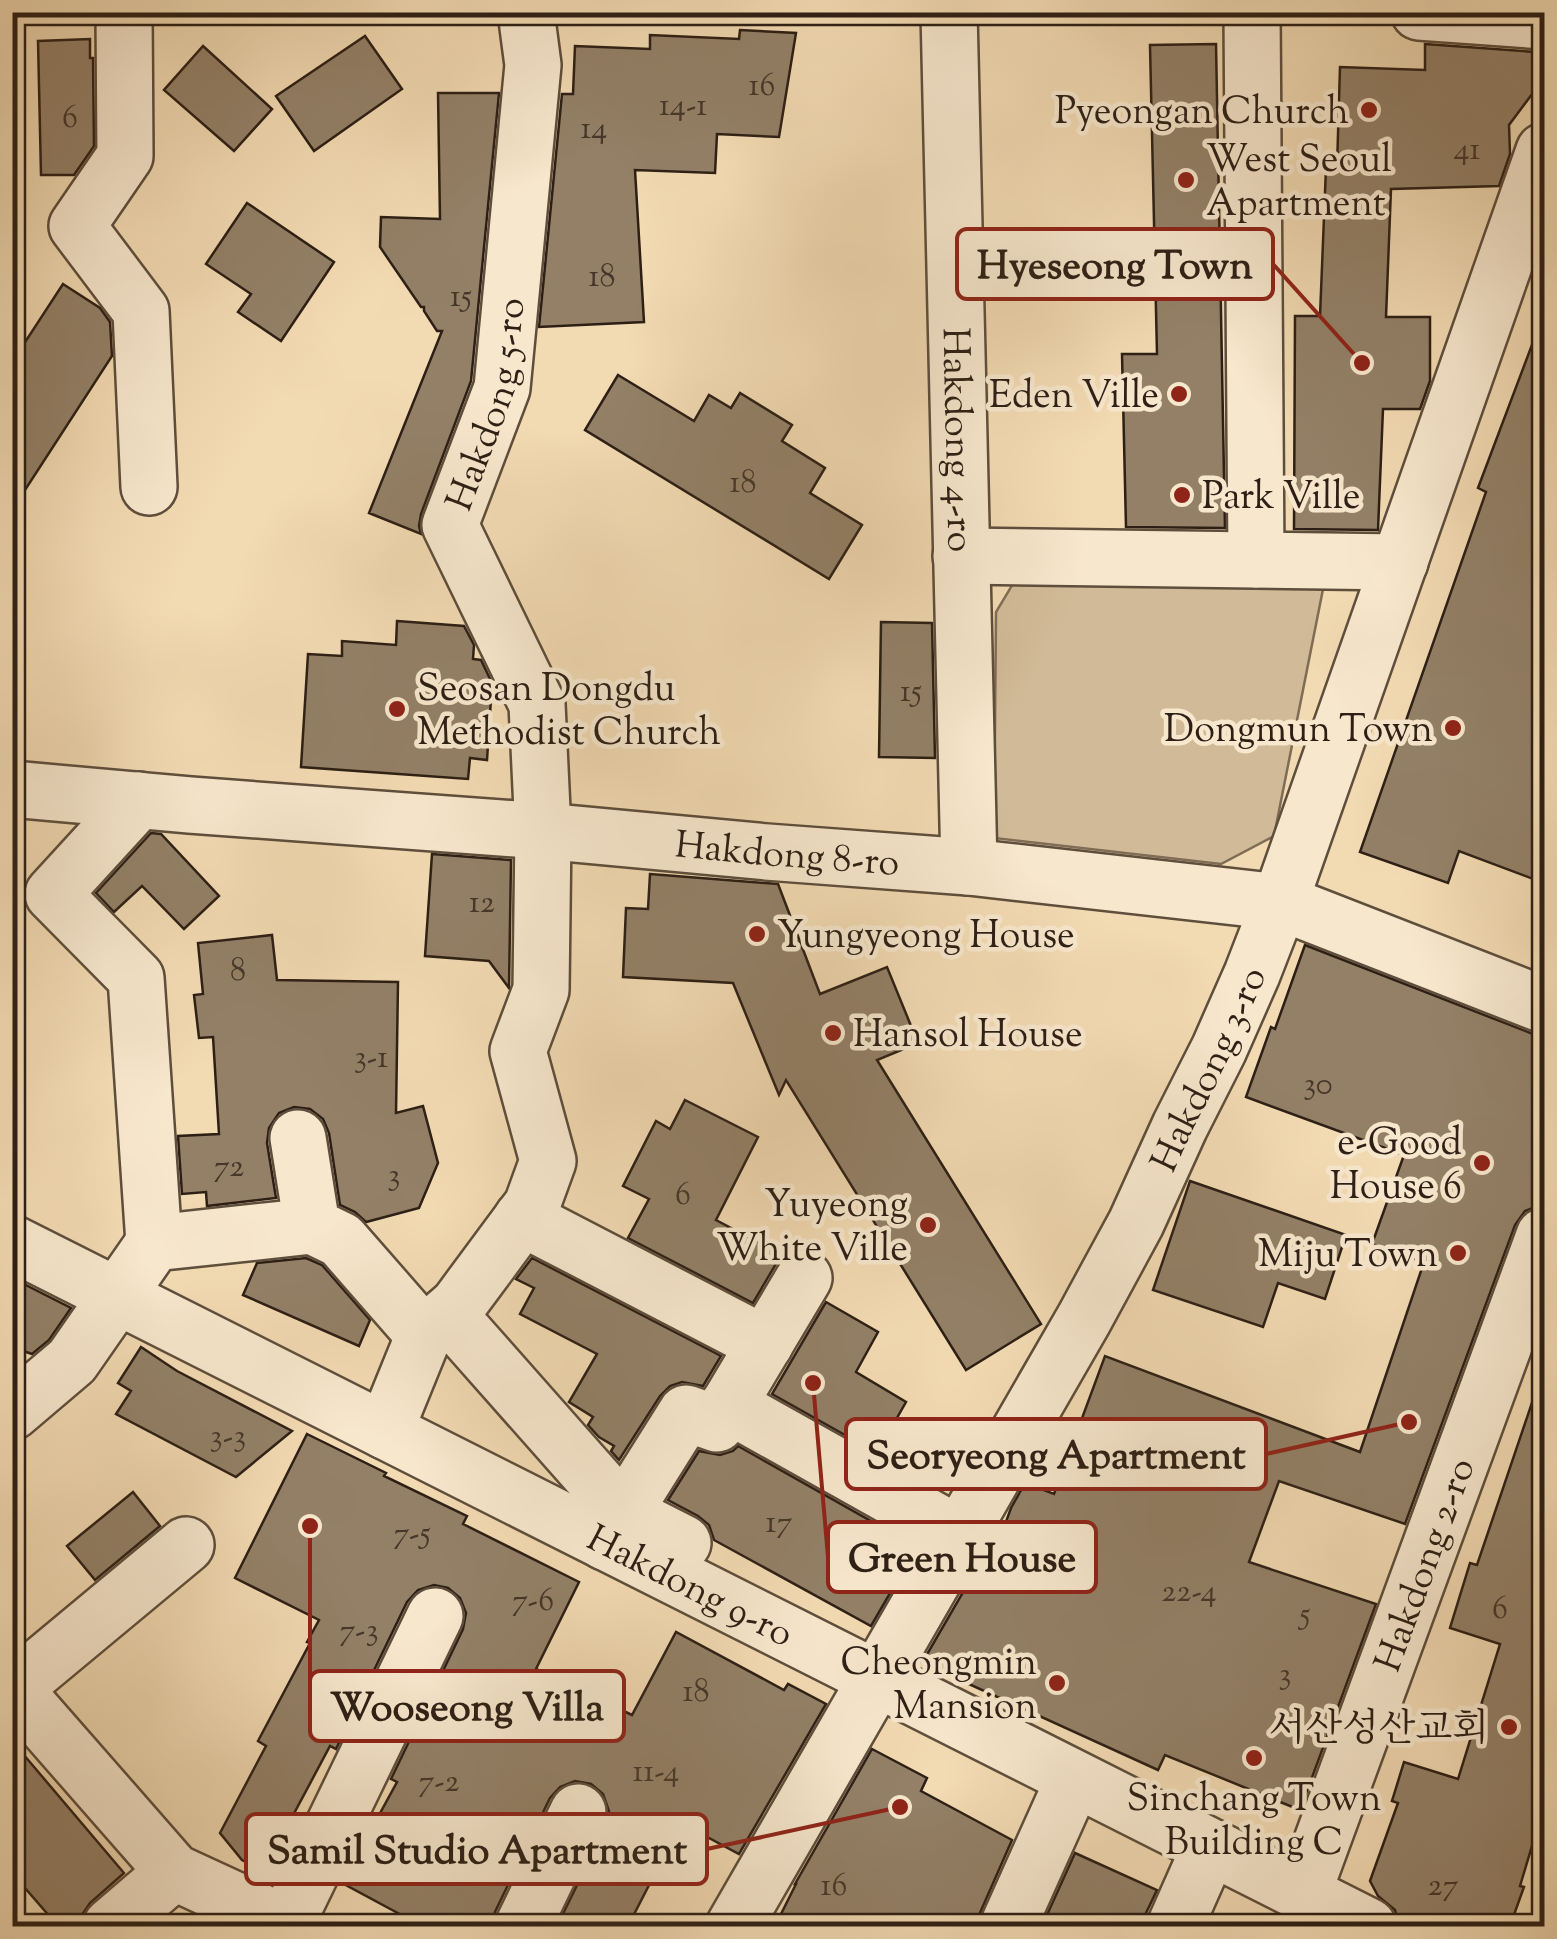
<svg xmlns="http://www.w3.org/2000/svg" width="1557" height="1939" font-family="'Sorts Mill Goudy','Noto Serif KR',serif">
	<rect width="100%" height="100%" fill="#f2dab2"/>
	<filter id="stains"><feTurbulence type="fractalNoise" baseFrequency=".002" numOctaves="4"/><feColorMatrix values="0 0 0 0 .2 0 0 0 0 .09 0 0 0 0 .02 0 0 0 .5 -.17"/></filter>
	<radialGradient id="worn" r=".72"><stop offset=".6" stop-color="#630" stop-opacity="0"/><stop offset="1" stop-color="#630" stop-opacity=".3"/></radialGradient>
	<!-- green -->
	<polygon fill="#d1ba97" stroke="#7f6c56" stroke-width="2.5" points="1327,569 1274,836 1221,864 994,838 996,612 1020,572"/>
	<!-- building -->
	<g fill="#938067" stroke="#2d1f15" stroke-width="2.5">
		<polygon points="740,30 796,33 779,137 717,134 715,173 635,170 644,322 539,327 562,94 573,94 575,46 650,49 650,35 739,39"/>
		<polygon points="365,36 402,89 314,151 276,96"/>
		<polygon points="90,39 90,58 93,58 94,146 74,175 41,175 38,41"/>
		<polygon points="1216,44 1225,528 1126,527 1122,354 1157,354 1150,45"/>
		<polygon points="1425,44 1536,52 1538,86 1509,125 1510,154 1499,186 1391,189 1386,317 1430,317 1430,381 1420,409 1383,409 1378,530 1294,529 1295,316 1320,316 1326,168 1337,168 1340,67 1425,70"/>
		<polygon points="203,46 272,109 234,151 164,90"/>
		<polygon points="438,93 499,93 471,381 421,514 419,526 421,534 369,513 442,331 437,331 424,311 424,307 421,307 380,247 381,217 440,219"/>
		<polygon points="247,203 334,262 281,341 238,312 251,294 206,264"/>
		<polygon points="63,284 100,308 110,322 112,356 12,510 12,362"/>
		<polygon points="1541,321 1544,321 1544,883 1459,851 1448,883 1360,852 1486,492 1478,488"/>
		<polygon points="618,375 694,421 709,395 731,408 740,393 792,425 782,441 825,468 810,493 862,525 829,579 585,430"/>
		<polygon points="397,621 464,626 474,645 473,659 481,660 492,683 487,760 470,758 468,779 301,767 308,654 342,656 342,641 396,645"/>
		<polygon points="881,622 932,623 935,758 879,757"/>
		<polygon points="151,833 161,834 219,896 184,929 142,886 114,912 96,893"/>
		<polygon points="432,854 511,860 509,988 489,961 425,956"/>
		<polygon points="650,874 778,884 820,994 887,967 918,1043 877,1060 1041,1324 966,1370 786,1080 779,1095 733,983 623,977 626,908 648,909"/>
		<polygon points="272,935 277,980 398,982 396,1113 423,1106 438,1163 419,1208 366,1222 355,1212 340,1205 329,1133 323,1119 310,1109 294,1107 279,1113 269,1128 267,1143 276,1198 207,1206 206,1192 182,1194 178,1136 219,1134 213,1037 199,1038 194,995 203,994 198,943"/>
		<polygon points="1305,945 1533,1034 1544,1036 1544,1206 1538,1206 1525,1211 1515,1225 1405,1524 1279,1481 1249,1562 1376,1604 1300,1810 1165,1755 1158,1770 925,1664 928,1657 926,1656 977,1568 987,1574 1011,1508 1025,1483 1054,1494 1105,1356 1360,1452 1424,1262 1372,1244 1404,1155 1246,1097 1271,1027 1275,1029"/>
		<polygon points="685,1100 758,1137 716,1220 784,1256 777,1262 753,1303 628,1238 649,1199 623,1186 656,1121 670,1129"/>
		<polygon points="1190,1181 1346,1235 1325,1299 1278,1283 1263,1327 1153,1290"/>
		<polygon points="306,1258 322,1265 370,1320 359,1346 243,1295 257,1263"/>
		<polygon points="532,1258 721,1356 703,1386 682,1382 670,1386 660,1396 619,1460 611,1451 614,1446 599,1437 588,1425 593,1417 569,1402 597,1354 520,1314 534,1288 516,1279"/>
		<polygon points="12,1278 71,1308 49,1340 32,1354 12,1347"/>
		<polygon points="826,1302 878,1332 856,1372 906,1402 877,1453 772,1394"/>
		<polygon points="141,1347 177,1371 292,1431 236,1477 116,1414 131,1391 118,1383"/>
		<polygon points="1538,1385 1544,1386 1544,1806 1520,1886 1524,1887 1510,1926 1399,1926 1395,1910 1378,1896 1370,1881 1398,1803 1392,1801 1404,1762 1458,1779 1500,1644 1450,1628 1470,1563 1477,1565"/>
		<polygon points="307,1434 386,1473 384,1476 467,1516 463,1524 579,1582 536,1669 632,1715 676,1632 784,1690 788,1684 826,1704 739,1854 681,1823 628,1926 557,1926 606,1826 609,1811 603,1794 591,1784 575,1781 560,1787 550,1798 495,1912 492,1926 422,1926 342,1883 397,1782 391,1779 463,1629 466,1613 460,1598 448,1588 434,1585 418,1590 407,1602 336,1749 330,1746 290,1821 299,1826 274,1877 242,1860 220,1833 266,1746 258,1741 310,1643 307,1642 319,1620 235,1578"/>
		<polygon points="738,1446 917,1547 871,1626 714,1540 709,1525 698,1516 668,1500 699,1451 720,1455 733,1451"/>
		<polygon points="133,1492 160,1526 95,1580 67,1546"/>
		<polygon points="12,1741 124,1873 90,1903 82,1915 80,1926 58,1926 12,1873"/>
		<polygon points="872,1749 927,1778 921,1791 1012,1840 980,1913 977,1926 775,1926 796,1884 795,1884"/>
		<polygon points="1075,1853 1157,1890 1146,1913 1144,1926 1042,1926"/>
	</g>
	<g fill="none" stroke-linecap="round" stroke-linejoin="round">
		<!-- minor casing -->
		<g stroke="#5e4e3c" stroke-width="60">
			<g id="minor">
				<polyline points="124,12 125,156 77,226 141,311 149,487"/>
				<path id="s1" d="M949,12l20,855"/>
				<polyline points="1252,12 1256,560"/>
				<polyline points="1419,12 1544,21"/>
				<polyline points="961,556 1400,562"/>
				<path id="s2" d="M12,789l178,16 353,26 224,21 202,15 311,35 264,103"/>
				<polyline points="139,800 53,894 136,978 154,1243"/>
				<polyline points="298,1138 312,1226 341,1240 424,1335"/>
				<polyline points="522,1218 765,1344"/>
				<path id="s3" d="M12,1243l1356,683"/>
				<polyline points="448,1314 624,1513 683,1543"/>
				<polyline points="728,1405 960,1535"/>
				<polyline points="12,1412 72,1361 154,1243 312,1226"/>
				<path id="s4" d="M385,1431l39,-96 34,-30 74,-100 16,-44 -30,-110 23,-61 2,-159 -6,-127 -87,-179 52,-137 31,-323 -7,-53"/>
				<polyline points="605,1542 686,1413 717,1424 804,1278"/>
				<polyline points="12,1687 174,1872 291,1926"/>
				<polyline points="14,1688 186,1545"/>
				<path id="s5" d="M1303,1893l241,-657"/>
				<polyline points="286,1924 435,1616"/>
				<polyline points="111,1926 174,1872"/>
				<polyline points="523,1926 578,1812"/>
				<path id="s6" d="M734,1926l350,-607 52,-96 44,-97 39,-77 33,-75 28,-72 264,-751"/>
				<polyline points="1008,1926 1074,1779"/>
				<polyline points="1175,1926 1210,1847"/>
			</g>
		</g>
		<!-- minor -->
		<use href="#minor" stroke="#f7e7cd" stroke-width="55"/>
	</g>
	<!-- markers -->
	<g fill="#8f2418" stroke="#f7e7cd" stroke-width="4">
		<circle cx="1369" cy="110" r="10"/>
		<circle cx="1186" cy="180" r="10"/>
		<circle cx="1179" cy="394" r="10"/>
		<circle cx="1182" cy="495" r="10"/>
		<circle cx="397" cy="709" r="10"/>
		<circle cx="1453" cy="728" r="10"/>
		<circle cx="757" cy="934" r="10"/>
		<circle cx="833" cy="1033" r="10"/>
		<circle cx="1482" cy="1163" r="10"/>
		<circle cx="928" cy="1225" r="10"/>
		<circle cx="1458" cy="1253" r="10"/>
		<circle cx="1057" cy="1683" r="10"/>
		<circle cx="1509" cy="1727" r="10"/>
		<circle cx="1254" cy="1758" r="10"/>
	</g>
	<g text-anchor="middle" stroke-width="9" stroke-linejoin="round" paint-order="stroke">
		<!-- number labels -->
		<g font-size="32" fill="#46372a">
			<text x="762" y="95">16</text>
			<text x="683" y="115">14-1</text>
			<text x="70" y="127">6</text>
			<text x="594" y="138">14</text>
			<text x="1467" y="159">41</text>
			<text x="602" y="286">18</text>
			<text x="461" y="306">15</text>
			<text x="743" y="492">18</text>
			<text x="911" y="701">15</text>
			<text x="482" y="912">12</text>
			<text x="238" y="980">8</text>
			<text x="371" y="1067">3-1</text>
			<text x="1318" y="1094">30</text>
			<text x="229" y="1176">72</text>
			<text x="394" y="1185">3</text>
			<text x="683" y="1204">6</text>
			<text x="228" y="1446">3-3</text>
			<text x="779" y="1532">17</text>
			<text x="412" y="1543">7-5</text>
			<text x="1189" y="1601">22-4</text>
			<text x="533" y="1610">7-6</text>
			<text x="1500" y="1618">6</text>
			<text x="1305" y="1624">5</text>
			<text x="359" y="1640">7-3</text>
			<text x="1285" y="1684">3</text>
			<text x="696" y="1701">18</text>
			<text x="656" y="1781">11-4</text>
			<text x="439" y="1791">7-2</text>
			<text x="834" y="1895">16</text>
			<text x="1443" y="1895">27</text>
		</g>
		<!-- poi labels -->
		<g font-size="38" fill="#2d1f15" stroke="#f7e7cd" text-anchor="end">
			<text x="1349" y="123">Pyeongan Church</text>
			<text x="1206" y="171" text-anchor="start">West Seoul<tspan x="1206" dy="44">Apartment</tspan></text>
			<text x="1159" y="407">Eden Ville</text>
			<text x="1202" y="508" text-anchor="start">Park Ville</text>
			<text x="417" y="700" text-anchor="start">Seosan Dongdu<tspan x="417" dy="44">Methodist Church</tspan></text>
			<text x="1433" y="741">Dongmun Town</text>
			<text x="777" y="947" text-anchor="start">Yungyeong House</text>
			<text x="853" y="1046" text-anchor="start">Hansol House</text>
			<text x="1462" y="1154">e-Good<tspan x="1462" dy="44">House 6</tspan></text>
			<text x="908" y="1216">Yuyeong<tspan x="908" dy="44">White Ville</tspan></text>
			<text x="1438" y="1266">Miju Town</text>
			<text x="1037" y="1674">Cheongmin<tspan x="1037" dy="44">Mansion</tspan></text>
			<text x="1489" y="1740">서산성산교회</text>
			<text x="1254" y="1810" text-anchor="middle">Sinchang Town<tspan x="1254" dy="44">Building C</tspan></text>
		</g>
		<!-- street labels -->
		<g font-size="38" fill="#2d1f15" stroke="#f7e7cd">
			<text dy="13" stroke="none"><textPath href="#s4" startOffset="1112">Hakdong 5-ro</textPath></text>
			<text dy="13" stroke="none"><textPath href="#s1" startOffset="428">Hakdong 4-ro</textPath></text>
			<text dy="13" stroke="none"><textPath href="#s2" startOffset="778">Hakdong 8-ro</textPath></text>
			<text dy="13" stroke="none"><textPath href="#s6" startOffset="980">Hakdong 3-ro</textPath></text>
			<text dy="13" stroke="none"><textPath href="#s5" startOffset="350">Hakdong 2-ro</textPath></text>
			<text dy="13" stroke="none"><textPath href="#s3" startOffset="760">Hakdong 9-ro</textPath></text>
		</g>
	</g>
	<!-- callouts -->
	<path fill="none" stroke="#8f2418" stroke-width="4" d="M1362 363L1273 264M1409 1422L1266 1454M813 1383L828 1557M310 1526L310 1706M900 1807L707 1849"/>
	<g fill="#8f2418" stroke="#f7e7cd" stroke-width="4">
		<circle cx="1362" cy="363" r="10"/>
		<circle cx="1409" cy="1422" r="10"/>
		<circle cx="813" cy="1383" r="10"/>
		<circle cx="310" cy="1526" r="10"/>
		<circle cx="900" cy="1807" r="10"/>
	</g>
	<g fill="#f7e7cd" stroke="#8f2418" stroke-width="4">
		<rect x="957" y="229" width="316" height="70" rx="10"/>
		<rect x="846" y="1419" width="420" height="70" rx="10"/>
		<rect x="828" y="1522" width="268" height="70" rx="10"/>
		<rect x="310" y="1671" width="314" height="70" rx="10"/>
		<rect x="246" y="1814" width="461" height="70" rx="10"/>
	</g>
	<g font-size="40" text-anchor="middle" font-weight="bold" fill="#2d1f15">
		<text x="1115" y="278">Hyeseong Town</text>
		<text x="1056" y="1468">Seoryeong Apartment</text>
		<text x="962" y="1571">Green House</text>
		<text x="467" y="1720">Wooseong Villa</text>
		<text x="477" y="1863">Samil Studio Apartment</text>
	</g>
	<!-- margin -->
	<rect width="1557" height="1939" fill="none" stroke="#f2dab2" stroke-width="50"/>
	<rect x="15" y="15" width="1527" height="1909" fill="none" stroke="#2d1f15" stroke-width="5"/>
	<rect x="25" y="25" width="1507" height="1889" fill="none" stroke="#2d1f15" stroke-width="2.5"/>
	<rect width="100%" height="100%" filter="url(#stains)"/>
	<rect width="100%" height="100%" fill="url(#worn)"/>
</svg>
